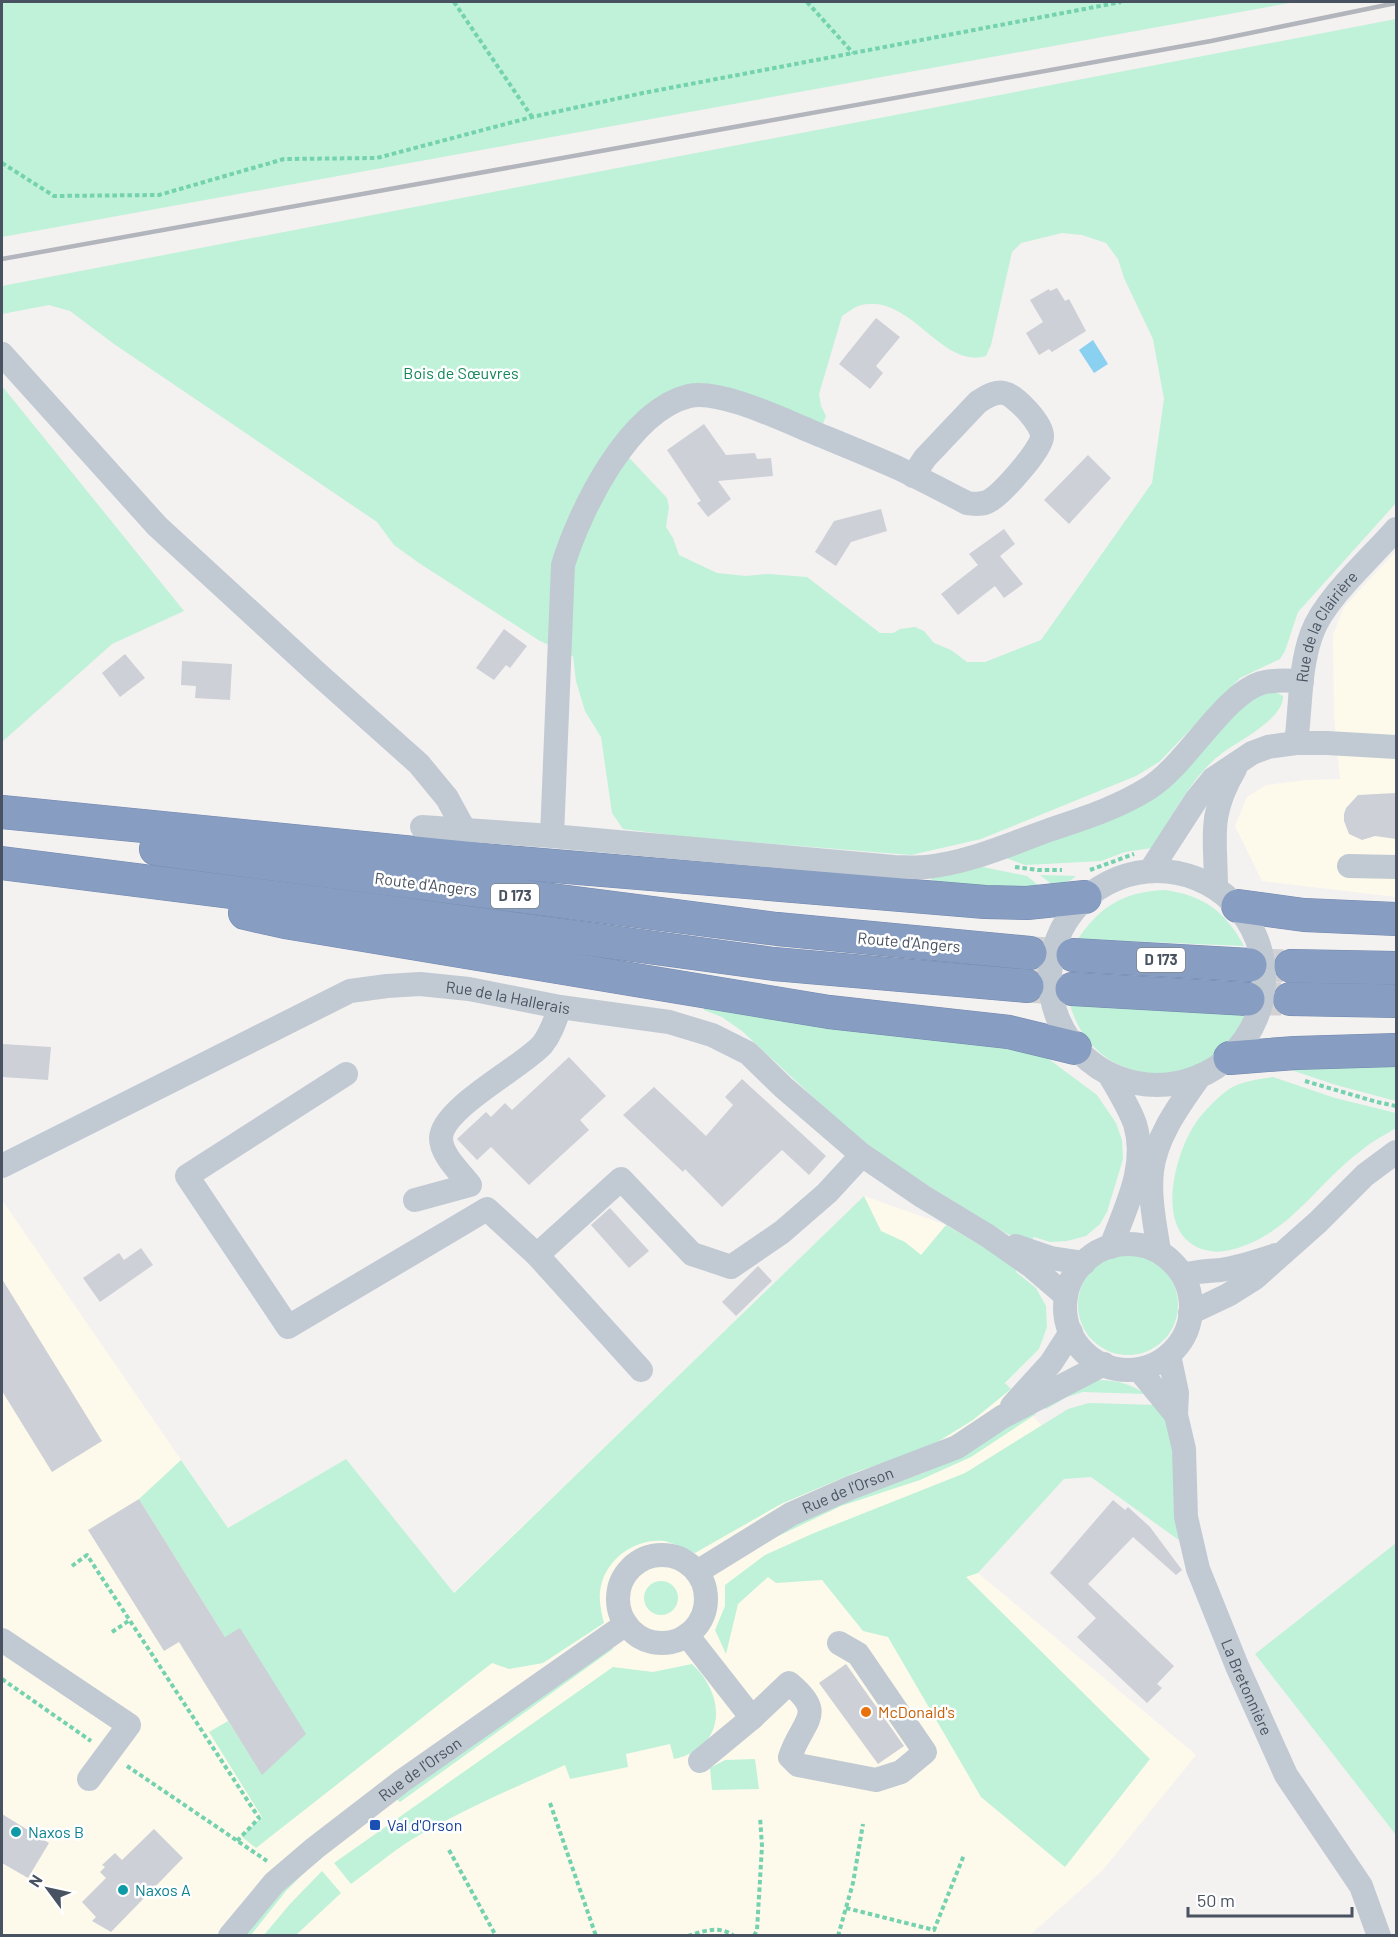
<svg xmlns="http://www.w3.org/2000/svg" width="1398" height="1937" font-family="Barlow,sans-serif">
	<rect width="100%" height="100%" fill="#f4f1f1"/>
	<!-- commercial -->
	<g fill="#fdfaec">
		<polygon points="1396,551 1396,897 1262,881 1235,826 1247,797 1266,785 1307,780 1340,779 1334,716 1333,635 1344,607"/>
		<polygon points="864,1196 946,1225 1017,1267 1016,1272 1036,1288 1046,1306 1047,1327 1039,1349 1005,1384 1041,1425 1064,1479 978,1573 1196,1755 1102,1871 1030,1935 2,1935 2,1200 228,1528 346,1459 453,1593"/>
	</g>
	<!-- green -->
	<g fill="#bff2d8" fill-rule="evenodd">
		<polygon points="2,2 1295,2 2,237"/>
		<path d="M1396,19v484l-98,109 -13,39 -5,8 -40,19 -81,84 -23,14 -155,63 -70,16 -223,-18 -65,-8 -11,-16 -11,-76 -16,-26 -9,-30 -3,-25 -33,-15 -121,-78 -25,-18 -17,-23 -263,-178 -44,-33 -21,-6 -47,9v-28zM1062,233l20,2 24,8 12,16 6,19 29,61 11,60 -12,84 -111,157 -56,22h-18l-16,-12 -17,-7 -10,-12 -9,-4 -15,2 -7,4h-13l-73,-56 -39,-3 -22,2 -29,-3 -38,-18 -6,-17 -7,-11 3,-20 -2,-9 -47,-50 70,-60 133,36 3,-8 -5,-10 -2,-12 23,-78c5,-3 11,-8 16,-10 52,-16 82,64 128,50l5,-11 21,-93 9,-9z"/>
		<polygon points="2,386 184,611 112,644 2,742"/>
		<path d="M1272,690l11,6c1,23 -45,45 -62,58 -29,22 -49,63 -69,94l-27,4 -24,9 -56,3 -20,1 -24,-9 75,-24 178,-135z"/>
		<polygon points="978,866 1027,876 1043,889 943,887 928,877"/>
		<polygon points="1040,875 1076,876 1071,880 1054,886"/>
		<path d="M1164,890c39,5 61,21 80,56l-166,-7c22,-33 46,-47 86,-49z"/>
		<path d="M1069,1002l177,9c-5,13 -11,25 -21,35 -39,38 -104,37 -138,-7 -9,-11 -14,-24 -18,-37z"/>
		<polygon points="703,1003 1031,1047 1050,1060 1097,1095 1116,1123 1122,1140 1123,1159 1107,1212 1100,1224 1086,1236 1067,1241 1050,1242 1034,1237 1028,1244 1004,1232 891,1163 839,1121 742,1031 722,1017 704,1010"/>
		<polygon points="1396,1063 1396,1101 1336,1085 1276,1065"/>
		<path d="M1273,1077l62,21 61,15v15c-11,7 -24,13 -34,22 -44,32 -70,81 -124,98 -8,2 -19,5 -27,3 -60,-9 -38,-96 -14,-130 8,-11 21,-24 32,-32 12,-8 31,-10 44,-12z"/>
		<path d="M864,1196l17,35 24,11 16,13 25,-30 71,42 -1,5 20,16 10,18 1,21 -8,22 -34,34 6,6 -38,31 -47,29 -67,22 -78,33 -86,49c-10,-4 -21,-10 -31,-12 -28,-3 -57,17 -63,45 -3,11 0,26 3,37l-61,40 -34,6 -17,-6 -236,185 -15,-12 21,-19 -53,-85 19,-11 34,53 -37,-137 -86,-138 42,-39 47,68 118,-69 108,134z"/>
		<circle cx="1128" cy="1305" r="50"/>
		<path d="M1097,1380c18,0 33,3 48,14l-62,-2 -16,5 -21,12 -3,-4z"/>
		<polygon points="1089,1403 1157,1405 1170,1426 1183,1543 1091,1477 1064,1479 978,1573 966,1577 1150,1759 1065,1867 981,1797 888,1637 863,1631 822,1580 776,1583 768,1577 738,1604 726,1654 715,1630 725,1606 725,1585 765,1555 814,1533 965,1473 1068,1409"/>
		<polygon points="1033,1410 1036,1414 971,1457 920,1480 841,1506 768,1541 749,1547 839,1503 923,1473 969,1453"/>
		<polygon points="1396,1543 1396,1835 1255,1654"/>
		<circle cx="661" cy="1598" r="17"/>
		<polygon points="611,1647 613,1649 400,1802 396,1799"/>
		<path d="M692,1664c35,32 34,84 -18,95l-4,-15 -44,10 2,13 -58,12 -5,-14c-52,23 -105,46 -154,75 -21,13 -40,30 -60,44l-17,-21 279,-196 40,5z"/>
		<polygon points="755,1759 759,1789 712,1790 710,1768 725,1760"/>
		<polygon points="310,1867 286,1891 251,1935 245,1936 279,1894"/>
		<polygon points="322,1871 341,1893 296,1935 264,1935 290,1904"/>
	</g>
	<!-- water -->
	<polygon fill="#8ad0f1" points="1093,340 1108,364 1094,373 1079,350"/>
	<!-- building -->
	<g fill="#cdd0d6">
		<polygon points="1057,288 1065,301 1069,299 1086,331 1052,352 1049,349 1039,355 1026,333 1043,322 1030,300 1049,289 1050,291"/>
		<polygon points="876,318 900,337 876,366 883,373 870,389 839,364"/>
		<polygon points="704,424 726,455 755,453 757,459 771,458 773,476 718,481 731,499 708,517 697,503 701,501 667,450"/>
		<polygon points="1088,455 1111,478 1069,524 1044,500"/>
		<polygon points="881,509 887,531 851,542 836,566 815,552 834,521"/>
		<polygon points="1004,529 1015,544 1000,556 1023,584 1004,598 995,586 958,615 941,594 978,565 969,554"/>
		<polygon points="504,629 527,646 510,668 506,665 494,680 476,668"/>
		<polygon points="125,654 145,678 120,697 102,673"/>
		<polygon points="182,661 232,664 230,700 195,698 196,686 181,685"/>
		<polygon points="1396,793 1396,839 1375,836 1362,840 1349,834 1344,821 1344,814 1346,808 1358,795"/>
		<polygon points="2,1044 51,1047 48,1080 2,1077"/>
		<polygon points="569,1057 606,1096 580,1120 589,1130 529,1185 491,1147 477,1160 457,1139 486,1112 491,1117 505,1103 512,1110"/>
		<polygon points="742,1079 826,1156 809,1175 782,1150 722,1207 685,1169 683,1172 623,1115 654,1087 706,1136 733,1105 725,1097"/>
		<polygon points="610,1208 649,1251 629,1268 591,1225"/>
		<polygon points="141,1248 153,1265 100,1302 83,1278 119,1253 124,1260"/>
		<polygon points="758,1266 772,1281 736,1316 722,1302"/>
		<polygon points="2,1279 102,1441 52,1472 2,1391"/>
		<polygon points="139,1499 225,1637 240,1628 306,1734 262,1775 179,1642 164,1651 88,1530"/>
		<polygon points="1113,1500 1125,1510 1128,1507 1150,1527 1182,1570 1176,1575 1133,1537 1088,1584 1174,1666 1157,1684 1162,1688 1147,1703 1077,1637 1096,1618 1050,1573"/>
		<polygon points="846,1664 904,1746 878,1764 819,1683"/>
		<polygon points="2,1814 49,1843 28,1878 2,1863"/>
		<polygon points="154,1829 183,1858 111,1932 92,1921 96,1917 82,1902 106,1878 100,1872 105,1867 102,1865 115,1853 122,1860"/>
	</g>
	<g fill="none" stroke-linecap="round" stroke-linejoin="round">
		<!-- highway-tunnel -->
		<g stroke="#d2d1d4" stroke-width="33" stroke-dasharray="33 16" stroke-linecap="butt">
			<polyline points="1030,953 1073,955"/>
			<polyline points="1250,965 1291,966"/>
			<polyline points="1027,986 1072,989"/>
			<polyline points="1248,999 1290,999"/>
		</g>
		<!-- highway casing -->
		<g stroke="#7288ae" stroke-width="34">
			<g id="highway">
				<polyline points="2,812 495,861 985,902 1027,903 1085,897"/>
				<polyline points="156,849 777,929 1030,953"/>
				<polyline points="2,863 373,910 774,964 1027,986"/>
				<polyline points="1238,906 1304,915 1396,919"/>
				<polyline points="245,913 285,922 829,1012 1009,1032 1075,1048"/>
				<polyline points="1073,955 1250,965"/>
				<polyline points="1291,966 1396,968"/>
				<polyline points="1072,989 1248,999"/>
				<polyline points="1290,999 1396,1001"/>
				<polyline points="1230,1058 1295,1053 1396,1050"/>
			</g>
		</g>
		<!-- path -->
		<g stroke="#75d2ae" stroke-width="4" stroke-dasharray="4.5 3" stroke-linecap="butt">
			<polyline points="454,2 532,117"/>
			<polyline points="807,2 853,53"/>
			<polyline points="2,163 54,196 159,195 284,159 377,158 532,117 643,93 1121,2"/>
			<polyline points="1015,867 1038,870 1062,870"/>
			<polyline points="1090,870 1134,854"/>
			<polyline points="1305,1081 1377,1102 1396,1106"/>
			<polyline points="72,1566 87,1555 259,1818 237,1841"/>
			<polyline points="112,1632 130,1620"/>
			<polyline points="2,1679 91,1741"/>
			<polyline points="127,1766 267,1861"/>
			<polyline points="550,1803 596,1936"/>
			<polyline points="449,1850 496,1936"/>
			<polyline points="846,1908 934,1930 964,1855"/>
			<path d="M688,1936c15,-5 32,-11 46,0"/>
			<polyline points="754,1936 757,1930 762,1846 760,1817"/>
			<polyline points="838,1936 853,1883 863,1824"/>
		</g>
		<!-- minor -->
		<g stroke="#c1cad3" stroke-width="24">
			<polyline points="2,354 157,526 317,673 419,764 447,798 464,829"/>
			<path id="s1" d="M1296,743c5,-36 3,-75 16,-110 13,-35 59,-75 84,-104"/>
			<path d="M422,827l130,9 342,31c10,0 21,1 32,0 43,-4 86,-24 126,-38 33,-11 67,-22 97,-41 38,-24 74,-93 112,-105 14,-4 28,-2 41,-2"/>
			<path d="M552,836l11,-271c17,-55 65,-154 126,-169 30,-7 92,23 121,35 29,12 59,24 88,37 23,11 46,23 69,35 8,1 15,2 22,-2 13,-7 52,-51 53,-64 1,-13 -27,-42 -38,-44 -10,-2 -18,4 -26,9l-53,56 -12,18"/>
			<polyline points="1349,866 1396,867"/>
			<polyline points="1152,868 1196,800 1213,779 1252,753 1268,747 1296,743 1327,743 1396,747"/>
			<circle cx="1157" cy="978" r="107"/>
			<path d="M1216,888c0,-51 -9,-71 19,-119"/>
			<polyline points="346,1074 187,1176 288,1327 487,1209 537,1255 621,1179 692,1254 731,1267 782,1232 827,1193 862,1155"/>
			<path d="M1109,1074c9,16 20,33 26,50 13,43 -10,84 -24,123"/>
			<path id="s2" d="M2,1166l348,-175 37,-5 33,-2 49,5 91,18 109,15 43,13 36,18 35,34 79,68 60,41 66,40 43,30 35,30"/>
			<path d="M415,1200l55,-15c-10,-13 -29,-30 -29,-47 1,-30 80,-70 101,-93 9,-11 13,-24 18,-38"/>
			<circle cx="1128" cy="1307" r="63"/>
			<polyline points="1016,1246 1051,1258 1084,1263"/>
			<path d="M1159,1251c-4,-26 -10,-54 -7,-80 4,-34 26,-64 45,-91"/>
			<polyline points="537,1255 641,1370"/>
			<path d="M1184,1275c13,-4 24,-4 37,-5 19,-3 37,-9 55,-15"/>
			<polyline points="1190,1313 1228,1295 1255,1278 1318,1222 1365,1175 1396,1152"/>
			<path id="s3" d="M1169,1355l8,38 -1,22 8,34 2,68 12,52 39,97 49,109 75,111 18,50"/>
			<polyline points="1140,1371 1176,1415"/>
			<polyline points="1012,1406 1051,1363 1071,1332"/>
			<circle cx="662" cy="1599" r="44"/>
			<path id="s4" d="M697,1572l94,-58 59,-26 107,-41 45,-30 102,-53"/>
			<polyline points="687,1635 752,1718 700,1761"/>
			<polyline points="2,1640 129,1725 89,1779"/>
			<path d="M752,1718l37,-35c39,32 13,37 1,74l8,8 78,15 25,-8 24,-20 -67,-98 -19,-11"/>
			<path id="s5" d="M230,1936l44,-53 41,-35 87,-67 224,-157"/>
		</g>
		<!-- highway -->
		<use href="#highway" stroke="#879dc2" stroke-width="33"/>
		<!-- rail -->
		<polyline stroke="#b3b5bc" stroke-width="4.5" points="2,259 1211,41 1396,3"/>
	</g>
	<!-- markers -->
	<circle fill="#e8710a" stroke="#fff" stroke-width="2" cx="866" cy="1712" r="6"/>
	<rect fill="#1a4fb4" stroke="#fff" stroke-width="2" x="369" y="1819" width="12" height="12" rx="3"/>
	<g fill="#0f9aa8" stroke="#fff" stroke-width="2">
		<circle cx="16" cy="1832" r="6"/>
		<circle cx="123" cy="1890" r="6"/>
	</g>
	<g text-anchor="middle" stroke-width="5" stroke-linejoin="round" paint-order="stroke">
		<!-- shield labels -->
		<g fill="#fff" stroke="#7f8690" stroke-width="1.5">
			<rect x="491" y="884" width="48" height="24" rx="4.5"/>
			<rect x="1137" y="948" width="48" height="24" rx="4.5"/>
		</g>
		<g font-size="15" font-weight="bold" fill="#485260">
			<text x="515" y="901">D 173</text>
			<text x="1161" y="965">D 173</text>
		</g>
		<!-- park labels -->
		<g font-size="16" fill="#138759" stroke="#fff">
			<text x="461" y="379">Bois de Sœuvres</text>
		</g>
		<!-- street labels -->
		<g font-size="16" fill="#485260" stroke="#fff">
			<text dy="6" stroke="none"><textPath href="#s1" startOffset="123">Rue de la Clairière</textPath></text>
			<text transform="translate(426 884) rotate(7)" y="6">Route d'Angers</text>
			<text transform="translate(909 942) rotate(5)" y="6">Route d'Angers</text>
			<text dy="6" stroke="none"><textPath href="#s2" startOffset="549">Rue de la Hallerais</textPath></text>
			<text dy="6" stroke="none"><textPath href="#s4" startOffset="172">Rue de l'Orson</textPath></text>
			<text dy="6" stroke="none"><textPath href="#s3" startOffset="345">La Bretonnière</textPath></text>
			<text dy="6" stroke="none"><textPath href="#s5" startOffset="254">Rue de l'Orson</textPath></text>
		</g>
		<!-- food labels -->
		<g font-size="16" fill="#c56008" stroke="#fff" text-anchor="start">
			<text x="878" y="1718">McDonald's</text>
		</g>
		<!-- transit labels -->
		<g font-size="16" fill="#164399" stroke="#fff" text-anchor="start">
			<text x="387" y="1831">Val d'Orson</text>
		</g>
		<!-- culture labels -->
		<g font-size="16" fill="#0d838f" stroke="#fff" text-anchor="start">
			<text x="28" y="1838">Naxos B</text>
			<text x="135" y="1896">Naxos A</text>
		</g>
	</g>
	<!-- border -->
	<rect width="1398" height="1937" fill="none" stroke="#485260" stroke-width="6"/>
	<!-- north arrow -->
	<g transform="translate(48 1889) rotate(303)" stroke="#ffffff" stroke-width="4.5" paint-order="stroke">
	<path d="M0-4.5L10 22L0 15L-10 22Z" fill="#485260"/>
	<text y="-9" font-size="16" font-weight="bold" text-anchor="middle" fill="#485260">N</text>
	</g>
	<!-- scale -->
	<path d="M1188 1907v9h164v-9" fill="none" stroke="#485260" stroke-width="3"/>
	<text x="1197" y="1907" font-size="18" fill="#485260" stroke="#ffffff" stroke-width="4.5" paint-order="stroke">50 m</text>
</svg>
